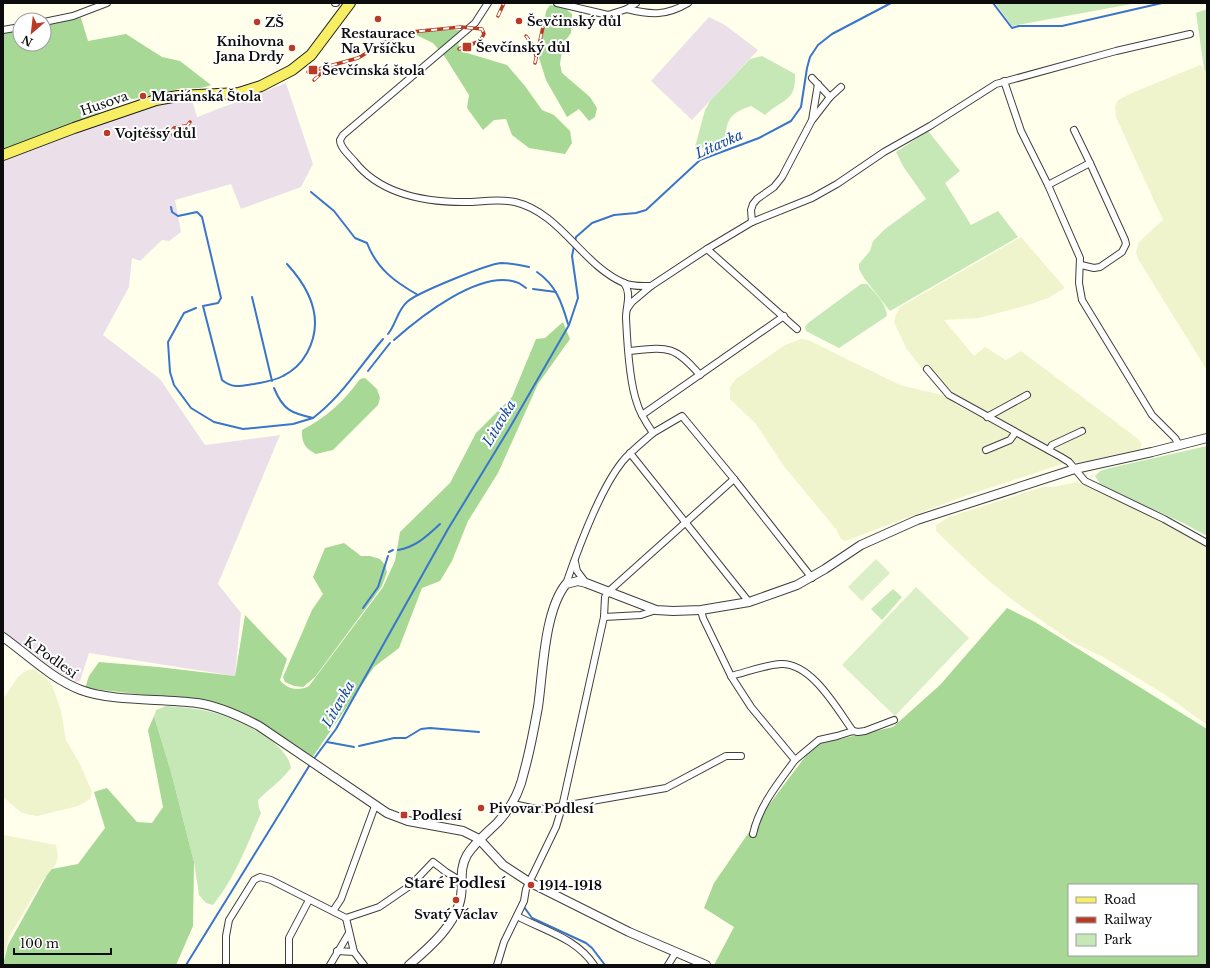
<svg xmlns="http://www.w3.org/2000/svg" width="1210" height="968" font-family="'Libre Baskerville',serif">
	<rect width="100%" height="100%" fill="#ffffeb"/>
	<!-- industrial -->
	<g fill="#ebe0ea">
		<polygon points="709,17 725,25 758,50 692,120 651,81"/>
		<polygon points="286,83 313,164 301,187 241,209 231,184 175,200 181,232 169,241 162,240 140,261 132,258 129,287 103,335 160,379 205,445 280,435 218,584 241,613 235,676 89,653 80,681 73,682 3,633 3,156 155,105 192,100 197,117"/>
	</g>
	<!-- farmland -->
	<g fill="#f0f4cc">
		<polygon points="1200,65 1204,68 1207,76 1207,370 1138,259 1136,252 1139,242 1163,220 1116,117 1115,106 1118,100 1134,92"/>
		<polygon points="1021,237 1065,288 1048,298 1025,306 979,318 944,320 974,356 985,347 1006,360 1021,351 1137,438 1142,444 1140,449 1079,463 1073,461 1027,437 935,382 923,370 906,348 894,322 896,314 900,307"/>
		<polygon points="801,339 808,340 900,385 946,396 956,405 1010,431 1065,461 1065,463 962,497 845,541 841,539 836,529 783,465 756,424 730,399 730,387 736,379 785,345"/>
		<polygon points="1077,482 1105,493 1156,517 1207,545 1207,725 1164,694 1103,657 1072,642 1011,599 981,574 936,531 936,525 949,517 1043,487 1054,487"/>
		<polygon points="35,669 48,680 53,688 61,711 66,740 81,766 92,792 90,799 78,806 37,816 22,813 3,797 3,699 18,677 27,670"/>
		<polygon points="3,835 56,845 58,856 56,864 42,881 9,937 3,963"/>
	</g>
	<!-- green -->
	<g fill="#c6e8b6">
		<polygon points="995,3 1137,3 1012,26"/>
		<polygon points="1207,9 1207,76 1204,68 1196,13"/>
		<path d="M762,56l33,18c1,28 -11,24 -30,41l-14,-9c-20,7 -24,12 -26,33l-20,9 -9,1 -1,-2 10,-37 5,-9 40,-42z"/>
		<polygon points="928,131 960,171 945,183 971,225 998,211 1018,237 890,311 864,278 859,269 859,264 870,251 873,241 885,229 926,199 903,166 896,152"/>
		<path d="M861,284h6c8,9 19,19 20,32l-48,32 -33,-17 -1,-4 3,-4z"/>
		<polygon points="1207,446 1207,536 1185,524 1101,485 1095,476 1100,471 1110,468"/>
		<polygon points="893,589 902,597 882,620 871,609"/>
		<path d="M166,706c15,1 30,2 45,6 24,6 76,29 80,56 -9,12 -22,21 -33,32l1,8 2,5c-14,32 -26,65 -48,92l-7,-2 -7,-8 -5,-33 -23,-90 -17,-56 2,-6z"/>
	</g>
	<!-- forest -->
	<g fill="#a7d895" fill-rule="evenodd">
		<polygon points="550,5 565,8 572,14 571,33 563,44 560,64 562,73 590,97 597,108 595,117 589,121 579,109 567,117 546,80 539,58 546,11"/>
		<path d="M81,18l7,23 38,-7 36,23 18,4 31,24c-11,5 -21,2 -33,4 -9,2 -17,6 -26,8 -19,3 -41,0 -54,17l-95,36v-120l17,-3v17h24v-20z"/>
		<polygon points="443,30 465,30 458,45 467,53 507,65 525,86 542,110 554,115 570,131 572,143 565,154 529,148 512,135 506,119 494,120 483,130 467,108 469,95 445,57 433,43 412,33"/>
		<path d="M563,322l7,17 -32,45 -40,89 -30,48 -16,40 -12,20 -18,7 -23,60 -25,19 -62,91 -98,-55 -129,-15 4,-12 10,-14 59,5 77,9 10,-61 42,44 -7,21c7,10 20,11 29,6l74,-99 12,-26 5,-29 50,-49 26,-50 36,-36 24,-58 9,-1z"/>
		<path d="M365,378l12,11 3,9 -2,7 -45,45 -17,4c-10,-5 -15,-11 -14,-24 25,-13 42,-29 58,-51z"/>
		<polygon points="344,543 361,556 370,556 380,559 385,565 387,572 382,586 372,600 315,677 303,687 294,686 285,682 283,677 312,610 323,594 313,577 325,548"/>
		<path d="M1007,608l28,14 172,107v236h-493l20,-38 -30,-19 10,-25 42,-61 58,-77 79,-18 47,-42zM1069,885h128v70h-128z"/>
		<polygon points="154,716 171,772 194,862 193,926 176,965 3,965 8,945 47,875 52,869 78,864 105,828 94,792 107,788 137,822 152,823 163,807 148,730"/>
	</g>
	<!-- pitch -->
	<g fill="#daefc7">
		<polygon points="876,559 890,573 862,601 848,587"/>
		<polygon points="916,587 969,638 895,716 842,665"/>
	</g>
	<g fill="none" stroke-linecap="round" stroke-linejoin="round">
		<!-- stream -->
		<g stroke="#3975cb" stroke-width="2">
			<polyline points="993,3 1012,28 1019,26 1062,26 1162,3"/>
			<path d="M311,192l23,19 21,27 12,5c10,26 28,39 51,52"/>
			<path d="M171,207l1,5 6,4 19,-4 5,5 19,81 -3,5 -15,3 19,74c11,9 19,6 32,4 10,-2 20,-3 29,-8 10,-5 19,-14 24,-23 18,-33 3,-64 -20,-89"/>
			<path d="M537,272c19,13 25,31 31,52"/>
			<polyline points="533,289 556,292"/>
			<polyline points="252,297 272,381"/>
			<polyline points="196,308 184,313 168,342 170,372 174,385 191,408 214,422 243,429 293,424 313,418"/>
			<path d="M388,334c8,-10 9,-23 19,-32 9,-9 81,-38 94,-39 10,0 19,2 28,4"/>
			<path d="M394,340c26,-23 85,-70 122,-58 4,1 7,4 10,6"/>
			<polyline points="368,371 390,343"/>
			<path d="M274,388c9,22 17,25 39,30 29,-22 47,-52 70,-79"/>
			<path d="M398,550c18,-3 29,-14 42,-26"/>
			<polyline points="389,552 393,550"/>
			<polyline points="363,608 378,587 388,556"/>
			<polyline points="327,742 354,747"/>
			<polyline points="359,746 394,738 406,738 421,729 430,728 479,732"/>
			<polyline points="313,760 336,729 448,529 509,429 569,325 578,298 572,256 576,237 592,223 614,215 636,213 646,210 700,160 759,138 791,121 801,107 807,68 810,57 818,45 832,34 891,3"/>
			<polyline points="524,907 532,918 586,943 592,948 605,965"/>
			<polyline points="186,965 311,763"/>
		</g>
		<!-- minor casing -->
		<g stroke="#3f3f3f" stroke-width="8">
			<g id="minor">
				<polyline points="335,3 336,3"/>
				<path d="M488,3l-13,20 -132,112 -3,5c0,8 10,16 15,22 27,34 76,41 117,40 14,-1 29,-3 43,0 46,11 67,63 109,81 9,4 17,3 27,3"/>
				<polyline points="557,3 608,15 627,9 636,3"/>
				<path d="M627,9c24,6 39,7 61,-6"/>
				<polyline points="44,22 73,16 107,3"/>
				<polyline points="3,30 20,27"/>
				<polyline points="812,78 830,97"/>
				<polyline points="1004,81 1021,131 1048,185 1080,258 1079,283 1082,300 1152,415 1175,438 1179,445"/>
				<polyline points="813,119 830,97 841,87"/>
				<polyline points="1074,130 1090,163"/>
				<polyline points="1048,185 1090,163 1125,240 1126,244 1122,252 1100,267 1094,268 1081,265"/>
				<polyline points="752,222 751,210 753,204 757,199 774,187 782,177 812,120 818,84"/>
				<polyline points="707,249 797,329"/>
				<polyline points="627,309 632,302 651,286 707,249 752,222 812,198 837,184 884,152 930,126 996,84 1116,51 1190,34"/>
				<path d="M630,351c38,-4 44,-6 70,24"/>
				<polyline points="927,369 949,395 1061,457 1069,462 1085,481 1164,519 1207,543"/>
				<polyline points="642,415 784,316"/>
				<polyline points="987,417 1027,395"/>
				<polyline points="986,450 1010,440 1015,433"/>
				<polyline points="1049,450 1052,445 1082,431"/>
				<polyline points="630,453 749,602"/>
				<polyline points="734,479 812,578"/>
				<polyline points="575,562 577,571 586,583"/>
				<path d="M566,584c12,-35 33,-93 56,-122 9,-11 21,-20 31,-29 -6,-9 -13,-19 -16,-30 -7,-19 -10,-63 -11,-85 0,-13 6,-24 -2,-35"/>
				<polyline points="701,610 703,618 731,676 751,707 795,760 819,740 837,736 853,731 858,732 865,731 894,720"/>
				<polyline points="604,617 641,615 656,610"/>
				<path d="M731,676c16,-4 34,-11 50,-12 31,-1 56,45 72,67"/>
				<polyline points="513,804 532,808 546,809 666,788 726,756 741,756"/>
				<path d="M753,834c6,-28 26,-52 42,-74"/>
				<polyline points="333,911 341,899 375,806"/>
				<path d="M517,916c28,15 59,22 77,49"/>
				<polyline points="346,918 354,952 364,965"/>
				<polyline points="337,951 354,952"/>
				<polyline points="226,965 226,936 229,920 254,880 260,877 271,880 346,918 379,907 411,885 433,862 446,872 461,881"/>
				<polyline points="289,965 289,938 309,900"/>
				<polyline points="330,965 349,933"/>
				<polyline points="497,965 504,942 524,901 526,889 556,827 562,807 604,617 605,597 608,592 734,479 682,416 653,433"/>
				<polyline points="668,965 676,952"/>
			</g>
		</g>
		<!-- tertiary casing -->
		<g stroke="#3f3f3f" stroke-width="10">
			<g id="tertiary">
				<path d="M3,637c25,18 49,42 78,53 32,12 81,8 116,13 22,3 43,13 62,23l128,87 21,8 55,10 16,8 24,26 26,17 100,50 77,33"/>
				<path d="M409,965c20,-17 48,-41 52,-69 2,-15 -2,-27 6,-41 8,-13 20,-22 31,-33 13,-14 22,-31 26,-50 6,-21 10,-43 14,-65 5,-34 6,-96 28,-123l12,-3 8,2 70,27 17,1 28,-1 48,-8 48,-17 28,-16 36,-24 56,-25 158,-51 77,-17 55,-14"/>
			</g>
		</g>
		<!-- primary casing -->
		<g stroke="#1d1d1d" stroke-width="12">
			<polyline id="primary" points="3,155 74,128 156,100 178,96 239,93 261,86 292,70 311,55 350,3"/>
		</g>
		<!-- minor -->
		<use href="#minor" stroke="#fff" stroke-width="6"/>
		<!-- tertiary -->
		<use href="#tertiary" stroke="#fff" stroke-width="8"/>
		<!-- primary -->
		<use href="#primary" stroke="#f7ee63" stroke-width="10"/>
		<!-- rail casing -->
		<g stroke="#b93b26" stroke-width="3.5">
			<g id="rail">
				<polyline points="498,16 504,3"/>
				<polyline points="526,36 532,44 536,56"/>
				<polyline points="535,63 543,27"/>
				<polyline points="308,72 358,58 401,33 461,27 482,29 484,34 480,41 459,49"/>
				<polyline points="314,80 329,66"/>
				<polyline points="185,126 174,128 172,131 173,135 179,136 190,122"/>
			</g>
		</g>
		<!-- rail -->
		<use href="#rail" stroke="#fff" stroke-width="2" stroke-dasharray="6" stroke-linecap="butt"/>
	</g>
	<!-- markers -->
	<g fill="#b93b26" stroke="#fff" stroke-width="1.5">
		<circle cx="378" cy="19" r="4"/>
		<circle cx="519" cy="21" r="4"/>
		<circle cx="257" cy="22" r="4"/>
		<rect x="462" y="42" width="10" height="10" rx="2"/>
		<circle cx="292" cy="48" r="4"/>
		<rect x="308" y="65" width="10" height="10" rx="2"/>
		<circle cx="143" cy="96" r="4"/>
		<circle cx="107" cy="133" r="4"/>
		<circle cx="481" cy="808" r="4"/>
		<rect x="400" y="811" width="8" height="8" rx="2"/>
		<circle cx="531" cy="885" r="4"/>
		<circle cx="456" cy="900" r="4"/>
	</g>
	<g text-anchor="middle" stroke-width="4" stroke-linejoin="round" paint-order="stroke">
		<!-- poi labels -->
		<g font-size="13" font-weight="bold" fill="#0c0c0c" stroke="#fff" text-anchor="start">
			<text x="527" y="26">Ševčinský důl</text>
			<text x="265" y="27">ZŠ</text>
			<text x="378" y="38" text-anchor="middle">Restaurace<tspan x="378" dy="15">Na Vršíčku</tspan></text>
			<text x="284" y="46" text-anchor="end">Knihovna<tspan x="284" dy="15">Jana Drdy</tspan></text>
			<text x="476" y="52">Ševčínský důl</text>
			<text x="322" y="75">Ševčínská štola</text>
			<text x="151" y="101">Mariánská Štola</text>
			<text x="115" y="138">Vojtěšsý důl</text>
			<text x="489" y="813">Pivovar Podlesí</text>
			<text x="412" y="820">Podlesí</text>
			<text x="539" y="890">1914-1918</text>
			<text x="456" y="919" text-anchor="middle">Svatý Václav</text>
		</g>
		<!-- street labels -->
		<g font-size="13" fill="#0c0c0c" stroke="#fff">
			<text transform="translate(104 103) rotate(-19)" y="5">Husova</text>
			<text transform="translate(51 657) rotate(35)" y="5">K Podlesí</text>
		</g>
		<!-- water labels -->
		<g font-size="14" font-style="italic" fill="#17499b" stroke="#fff">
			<text transform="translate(719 144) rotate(-24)" y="5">Litavka</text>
			<text transform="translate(499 423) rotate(-59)" y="5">Litavka</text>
			<text transform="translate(338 704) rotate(-60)" y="5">Litavka</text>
		</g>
		<!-- quarter labels -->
		<g font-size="15" font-weight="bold" fill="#0c0c0c" stroke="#fff">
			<text x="455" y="888">Staré Podlesí</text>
		</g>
	</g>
	<!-- border -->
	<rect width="1210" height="968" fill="none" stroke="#0c0c0c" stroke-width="8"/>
	<!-- legend -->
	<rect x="1068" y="884" width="130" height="72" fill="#ffffff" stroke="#9e9e9e"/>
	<rect x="1076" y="897" width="20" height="6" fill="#f7ee63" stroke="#9e9e9e"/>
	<text x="1104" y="904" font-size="12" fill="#0c0c0c">Road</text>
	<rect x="1076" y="917" width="20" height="6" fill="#b93b26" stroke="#9e9e9e"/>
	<text x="1104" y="924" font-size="12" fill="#0c0c0c">Railway</text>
	<rect x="1076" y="934" width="20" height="12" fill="#c6e8b6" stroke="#9e9e9e"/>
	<text x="1104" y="944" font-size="12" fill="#0c0c0c">Park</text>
	<!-- north arrow -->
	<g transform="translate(32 32) rotate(208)"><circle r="19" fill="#ffffff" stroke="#9e9e9e"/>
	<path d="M0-3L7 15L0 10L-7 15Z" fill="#b93b26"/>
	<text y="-6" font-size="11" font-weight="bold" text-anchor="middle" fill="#0c0c0c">N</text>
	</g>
	<!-- scale -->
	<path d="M14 948v6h97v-6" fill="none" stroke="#0c0c0c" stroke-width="2"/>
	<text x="20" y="948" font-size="12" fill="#0c0c0c" stroke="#ffffff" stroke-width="3" paint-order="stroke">100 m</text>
</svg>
